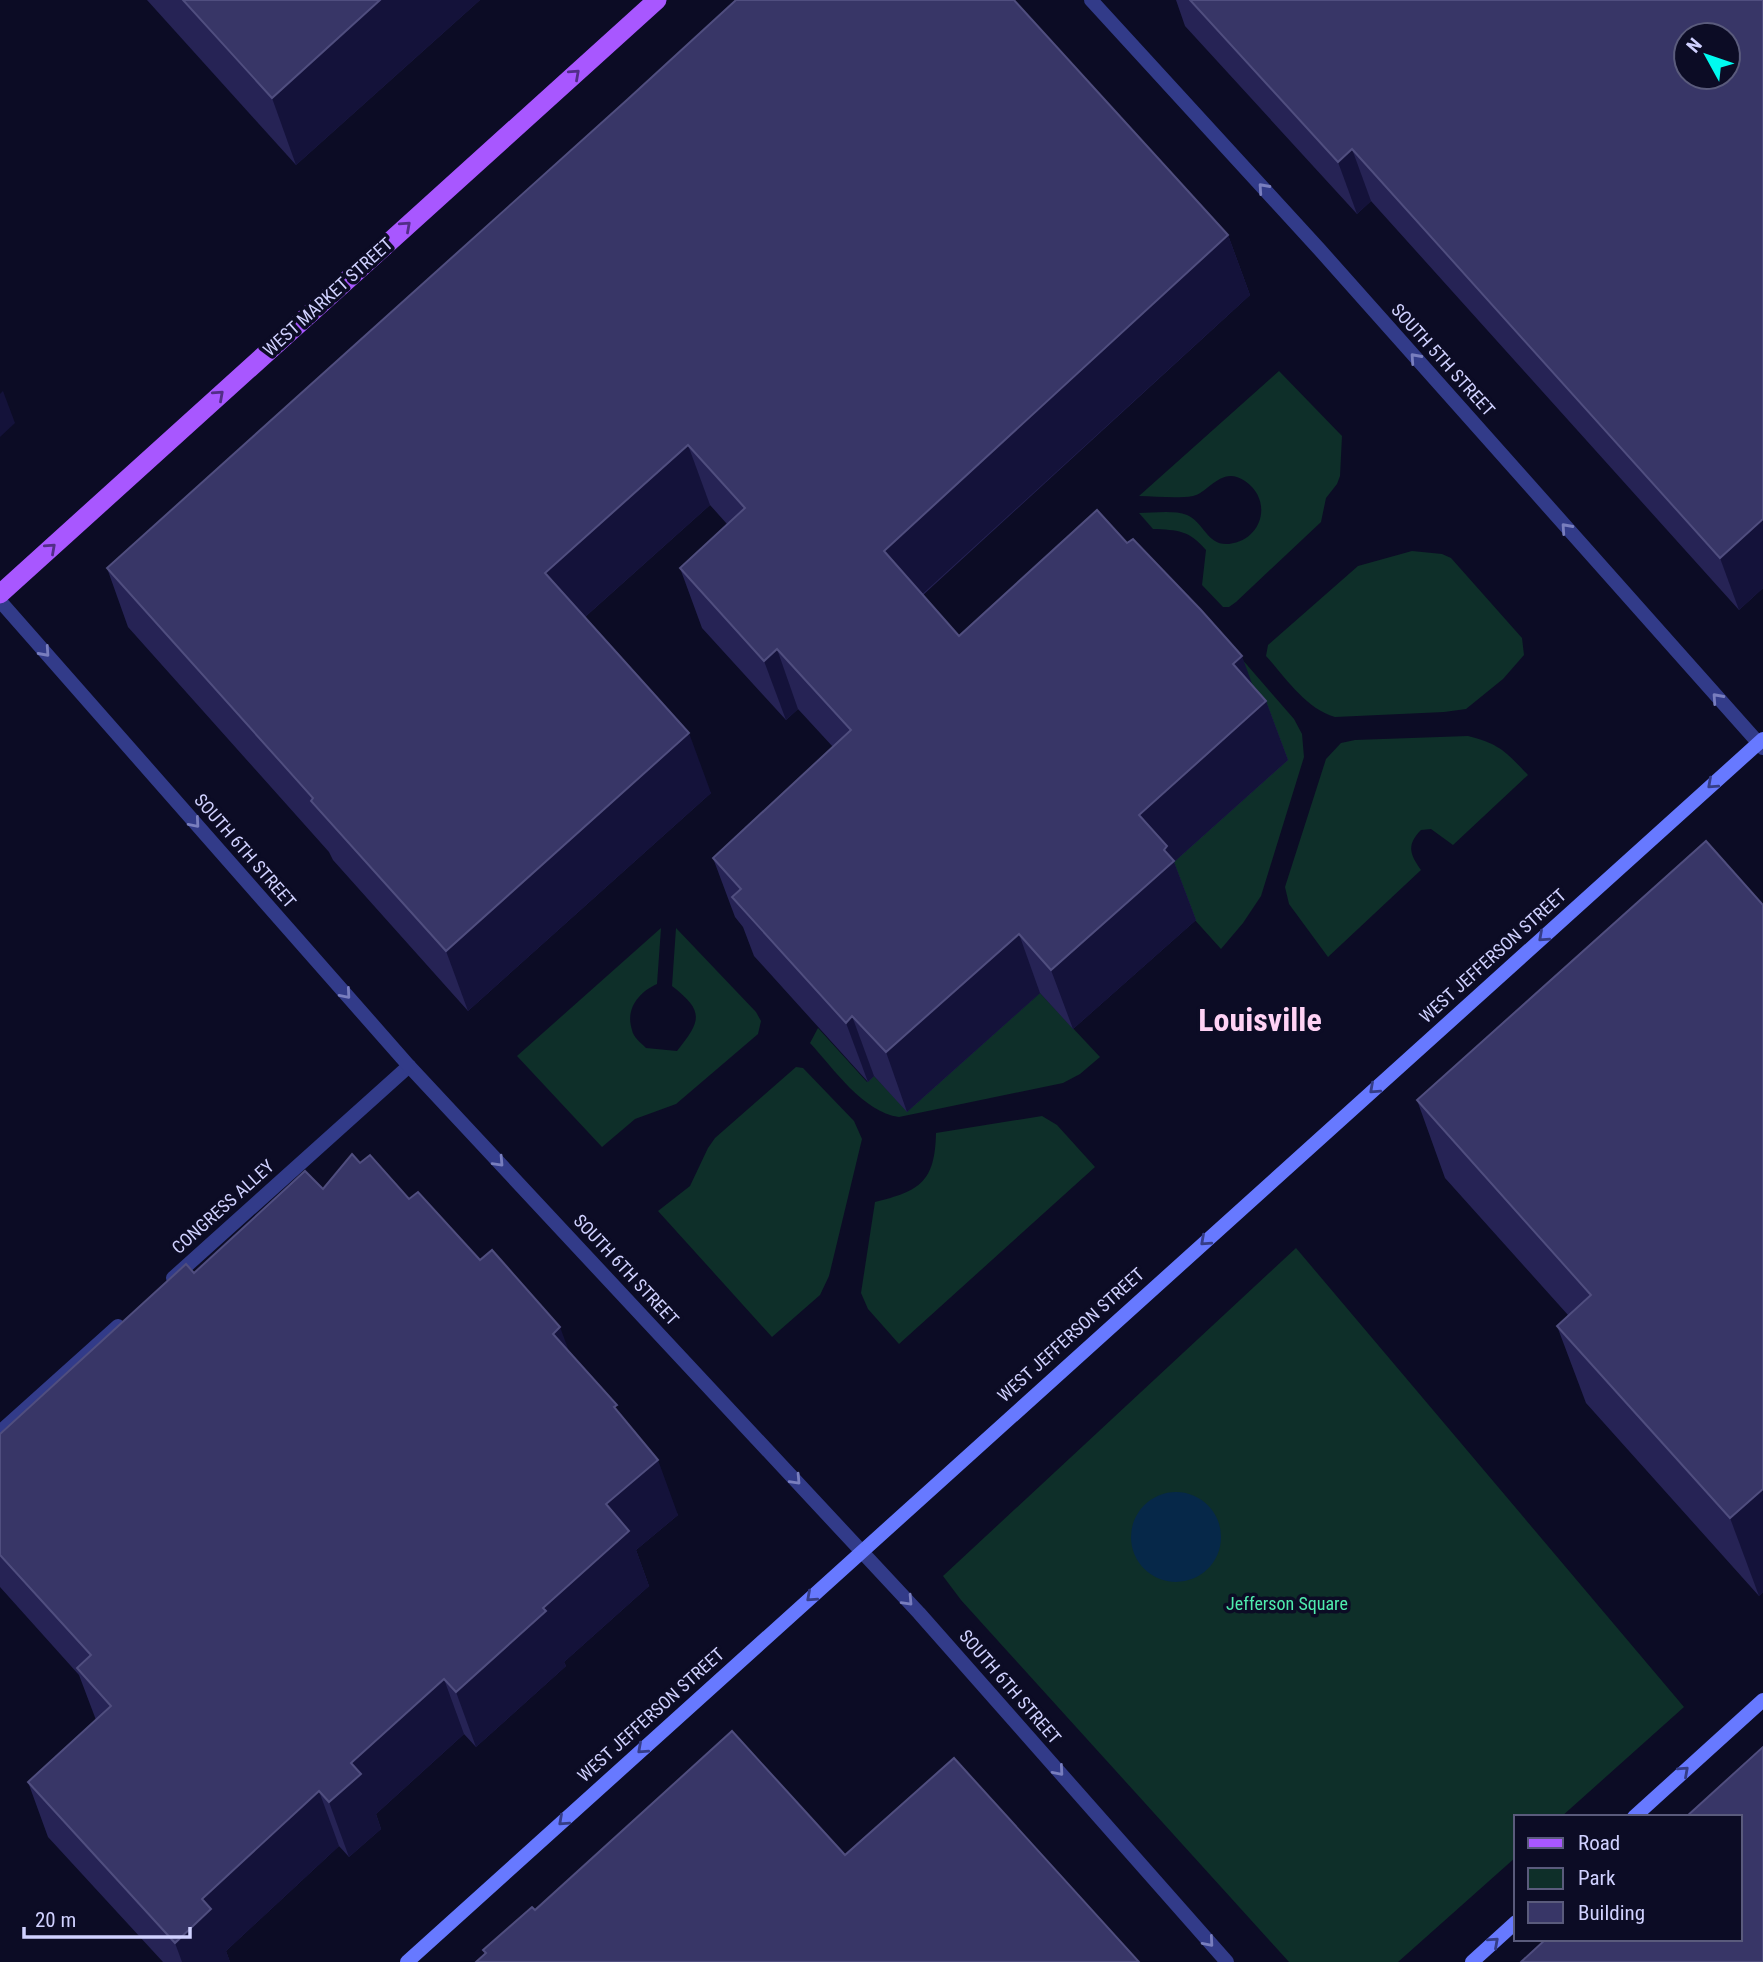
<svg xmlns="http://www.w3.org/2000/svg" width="1763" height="1962" font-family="'Roboto Condensed',sans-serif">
	<rect width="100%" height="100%" fill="#0c0c25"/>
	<!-- green -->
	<g fill="#0e2f29">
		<path d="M1279,371l63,65 -2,40 -3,8 -11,14 -5,24 -85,80 -7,5h-6l-21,-22 4,-35c-17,-20 -28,-20 -53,-21l-14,-16c14,0 35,-3 48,2 17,7 20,31 42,29 34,-4 44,-44 16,-63 -24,-16 -36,12 -52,15 -18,3 -37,0 -54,0z"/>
		<path d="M1412,551l30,3 9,4 71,80 2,17 -21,24 -37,30 -22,3 -109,5c-30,-9 -49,-39 -69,-61l2,-11 90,-79z"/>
		<polygon points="1241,658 1294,719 1302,734 1304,757 1261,896 1243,923 1221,949 1185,909 1161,874 1255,724"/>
		<path d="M1468,736c32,8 38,16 60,39l-75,70 -22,-16 -10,1c-15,15 -11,25 0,40l-93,87 -39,-53 -4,-17 41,-128 15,-16 14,-3z"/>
		<path d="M661,928l-4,56c-18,8 -32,25 -25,46 1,7 9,13 14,18l31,3c25,-31 27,-40 -5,-65l4,-58 80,84 5,9 -3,13 -82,70 -41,15 -33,28 -85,-91z"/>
		<path d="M1040,993l60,64 -20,17 -17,9 -164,34c-36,-5 -65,-48 -89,-74l8,-15 49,54 7,-6 33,35z"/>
		<polygon points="796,1067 803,1068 854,1121 862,1139 829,1276 820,1295 772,1337 658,1211 690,1186 708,1148 715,1138"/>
		<path d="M1042,1116l15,9 38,42 -196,177 -31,-35 -7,-16 14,-91c45,-11 60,-20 61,-69z"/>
		<polygon points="1296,1248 1684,1707 1561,1817 1516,1817 1516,1857 1398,1962 1289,1962 961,1600 943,1576"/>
	</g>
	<!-- water -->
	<circle fill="#062849" cx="1176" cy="1537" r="45"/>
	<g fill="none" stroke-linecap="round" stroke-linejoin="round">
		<!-- minor -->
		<g stroke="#323b89" stroke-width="14">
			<polyline points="173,1278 409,1066"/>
			<polyline points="0,1432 118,1326"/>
		</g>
		<!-- tertiary -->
		<g stroke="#323b89" stroke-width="14">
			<polyline points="1091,0 1320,250 1763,748"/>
			<polyline points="0,601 409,1066 919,1613 1227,1962"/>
		</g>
		<!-- secondary -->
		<g stroke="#6779ff" stroke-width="14">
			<polyline points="1634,1817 1763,1700"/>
			<polyline points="407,1962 1763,739"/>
			<polyline points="1472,1962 1516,1922"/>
		</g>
		<!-- primary -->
		<polyline stroke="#a857ff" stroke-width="19" points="0,594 657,0"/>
	</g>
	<!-- wall -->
	<g fill="#262355">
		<polygon points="147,0 480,0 296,165"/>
		<polygon points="1176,0 1763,0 1763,588 1739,610 1371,201 1357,214 1185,26"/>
		<polygon points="1228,235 1250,295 923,595 959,636 1252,685 1266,701 1288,760 1174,862 1196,920 1073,1029 1040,993 907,1112 874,1076 868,1082 754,956 743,927 735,917 713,858 833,747 798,709 786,720 702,628 680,568 727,524 710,505 585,617 711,793 468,1011 333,860 329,852 128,627 107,568"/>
		<polygon points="1763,905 1763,1592 1759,1596 1586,1403 1557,1326 1568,1315 1445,1178 1417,1100"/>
		<polygon points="360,1163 409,1199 480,1260 570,1352 620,1415 678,1515 636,1550 649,1586 564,1662 566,1666 476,1747 464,1734 376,1814 381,1829 349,1857 339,1846 226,1951 230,1962 163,1962 48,1837 28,1782 96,1720 79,1675 0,1587 0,1434 194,1273 323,1189"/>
	</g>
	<!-- shaded-wall -->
	<g fill="#14123a">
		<polygon points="380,0 480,0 296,165 272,98"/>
		<polygon points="1352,149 1371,201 1357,214 1338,162"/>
		<polygon points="1228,235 1250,295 905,610 884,551"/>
		<polygon points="3,391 15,423 0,437 0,394"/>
		<polygon points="688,445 710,505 567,633 545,573"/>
		<polygon points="1763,519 1763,588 1739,610 1720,558"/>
		<polygon points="777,649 798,709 786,720 764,661"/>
		<polygon points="1242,656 1260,706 1266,701 1288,760 1174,862 1196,920 1073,1029 1051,970 1139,815 1233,664"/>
		<polygon points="689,733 711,793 468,1011 446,951"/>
		<polygon points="1019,934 1040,993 907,1112 886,1052"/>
		<polygon points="852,1016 874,1076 868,1082 846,1023"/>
		<polygon points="560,1327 580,1381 553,1334"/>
		<polygon points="658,1460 678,1515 636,1550 649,1586 564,1662 566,1666 476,1747 456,1692 543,1608 606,1504"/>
		<polygon points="1763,1489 1763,1592 1759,1596 1730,1518"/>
		<polygon points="444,1679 464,1734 376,1814 381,1829 349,1857 329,1802 351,1763"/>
		<polygon points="319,1791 339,1846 226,1951 230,1962 182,1962 175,1943 202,1899"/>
	</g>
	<!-- building -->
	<g fill="#383667" stroke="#504e7f" stroke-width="2" fill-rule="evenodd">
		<polygon points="183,0 380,0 272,98"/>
		<polygon points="736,0 1014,0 1228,235 884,551 959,636 1097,510 1127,543 1133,539 1201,610 1242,656 1233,664 1266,701 1139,815 1167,846 1164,850 1174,861 1051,970 1019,934 886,1052 852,1016 846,1023 732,897 741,889 713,858 851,730 777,649 764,661 680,568 745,508 688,445 545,573 689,733 446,951 311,801 313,798 107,568 628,99"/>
		<path d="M1190,0h573v519l-43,39 -368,-409 -14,13zM1686,35h42v42h-42z"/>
		<polygon points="1706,841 1763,905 1763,1489 1730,1518 1557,1326 1591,1295 1417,1100"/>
		<polygon points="352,1154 360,1163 370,1155 409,1199 418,1192 480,1260 492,1250 560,1327 553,1334 617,1405 614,1407 658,1460 606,1504 629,1531 543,1608 546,1611 456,1692 444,1679 351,1763 361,1774 329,1802 319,1791 202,1899 211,1909 175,1943 28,1782 111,1706 77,1668 91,1655 0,1555 0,1434 186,1264 194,1273 305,1171 323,1189"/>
		<polygon points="732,1731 845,1855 954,1758 1139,1962 476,1962 486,1953 483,1950 532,1907 535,1910"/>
		<polygon points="1763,1747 1763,1962 1521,1962 1546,1939 1740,1939 1740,1817 1686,1817"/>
	</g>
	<!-- one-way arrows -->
	<defs><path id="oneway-chevron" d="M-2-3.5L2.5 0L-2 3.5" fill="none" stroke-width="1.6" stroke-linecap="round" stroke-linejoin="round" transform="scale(1.75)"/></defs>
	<g stroke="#522e87">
		<use href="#oneway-chevron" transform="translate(575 74) rotate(-42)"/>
		<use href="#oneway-chevron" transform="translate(406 226) rotate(-42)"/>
		<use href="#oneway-chevron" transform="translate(219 395) rotate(-42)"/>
		<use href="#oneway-chevron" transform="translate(51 548) rotate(-42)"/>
	</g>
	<g stroke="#797ebe">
		<use href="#oneway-chevron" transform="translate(1263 188) rotate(-132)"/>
		<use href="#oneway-chevron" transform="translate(1415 358) rotate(-132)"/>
		<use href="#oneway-chevron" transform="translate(1566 528) rotate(-132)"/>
		<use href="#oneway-chevron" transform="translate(45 652) rotate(48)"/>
		<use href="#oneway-chevron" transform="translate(1717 698) rotate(-132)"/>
		<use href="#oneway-chevron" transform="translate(195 823) rotate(49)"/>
		<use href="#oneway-chevron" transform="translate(346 994) rotate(49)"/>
		<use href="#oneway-chevron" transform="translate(499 1162) rotate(47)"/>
		<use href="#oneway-chevron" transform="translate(796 1480) rotate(47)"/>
		<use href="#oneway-chevron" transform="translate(908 1601) rotate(47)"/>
		<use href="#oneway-chevron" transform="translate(1059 1771) rotate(49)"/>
		<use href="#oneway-chevron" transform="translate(1209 1942) rotate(49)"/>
	</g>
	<g stroke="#353d87">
		<use href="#oneway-chevron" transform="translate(1712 784) rotate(138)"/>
		<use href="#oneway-chevron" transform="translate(1543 937) rotate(138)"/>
		<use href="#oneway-chevron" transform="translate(1374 1089) rotate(138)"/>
		<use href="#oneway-chevron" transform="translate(1205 1241) rotate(138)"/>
		<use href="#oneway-chevron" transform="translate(811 1597) rotate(138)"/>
		<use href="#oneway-chevron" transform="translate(642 1749) rotate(138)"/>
		<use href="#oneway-chevron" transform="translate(1684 1771) rotate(-42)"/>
		<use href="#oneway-chevron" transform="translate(563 1821) rotate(138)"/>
		<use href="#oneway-chevron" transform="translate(1494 1942) rotate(-42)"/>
	</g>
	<g text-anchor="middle" stroke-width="7" stroke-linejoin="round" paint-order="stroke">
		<!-- street labels -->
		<g font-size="18" fill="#d0d1ff" stroke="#0c0c25">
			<text transform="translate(328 297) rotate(-42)" y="6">WEST MARKET STREET</text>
			<text transform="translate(1443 360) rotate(48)" y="6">SOUTH 5TH STREET</text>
			<text transform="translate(245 851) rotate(49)" y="6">SOUTH 6TH STREET</text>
			<text transform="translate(1493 956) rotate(-42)" y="6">WEST JEFFERSON STREET</text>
			<text transform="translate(223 1207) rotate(-42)" y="6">CONGRESS ALLEY</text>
			<text transform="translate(626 1270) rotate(47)" y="6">SOUTH 6TH STREET</text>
			<text transform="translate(1071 1335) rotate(-42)" y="6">WEST JEFFERSON STREET</text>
			<text transform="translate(1010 1687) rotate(49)" y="6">SOUTH 6TH STREET</text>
			<text transform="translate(651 1715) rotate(-42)" y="6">WEST JEFFERSON STREET</text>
		</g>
		<!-- park labels -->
		<g font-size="18" fill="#4fecae" stroke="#0c0c25">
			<text x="1287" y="1610">Jefferson Square</text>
		</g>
		<!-- town labels -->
		<g font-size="32" font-weight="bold" fill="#ffd2f5" stroke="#0c0c25">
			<text x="1260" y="1031">Louisville</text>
		</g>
	</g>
	<!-- legend -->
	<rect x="1514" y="1815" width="228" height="126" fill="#0c0c25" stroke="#5a5b7c" stroke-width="2"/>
	<rect x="1528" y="1838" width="35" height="10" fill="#a857ff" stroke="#5a5b7c" stroke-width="2"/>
	<text x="1578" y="1850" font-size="21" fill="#d0d1ff">Road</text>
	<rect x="1528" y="1868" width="35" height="21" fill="#0e2f29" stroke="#5a5b7c" stroke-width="2"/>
	<text x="1578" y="1885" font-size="21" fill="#d0d1ff">Park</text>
	<rect x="1528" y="1902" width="35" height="21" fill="#383667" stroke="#5a5b7c" stroke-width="2"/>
	<text x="1578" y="1920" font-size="21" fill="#d0d1ff">Building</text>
	<!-- north arrow -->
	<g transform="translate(1707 56) rotate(310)"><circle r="33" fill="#0c0c25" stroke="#5a5b7c" stroke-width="2"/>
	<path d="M0-5L12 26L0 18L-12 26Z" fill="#00fbf0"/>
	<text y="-10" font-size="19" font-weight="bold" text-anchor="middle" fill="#d0d1ff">N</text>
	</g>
	<!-- scale -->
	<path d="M24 1927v10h166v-10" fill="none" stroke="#d0d1ff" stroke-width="3.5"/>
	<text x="35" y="1927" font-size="21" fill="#d0d1ff" stroke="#0c0c25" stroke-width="5" paint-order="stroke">20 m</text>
</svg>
